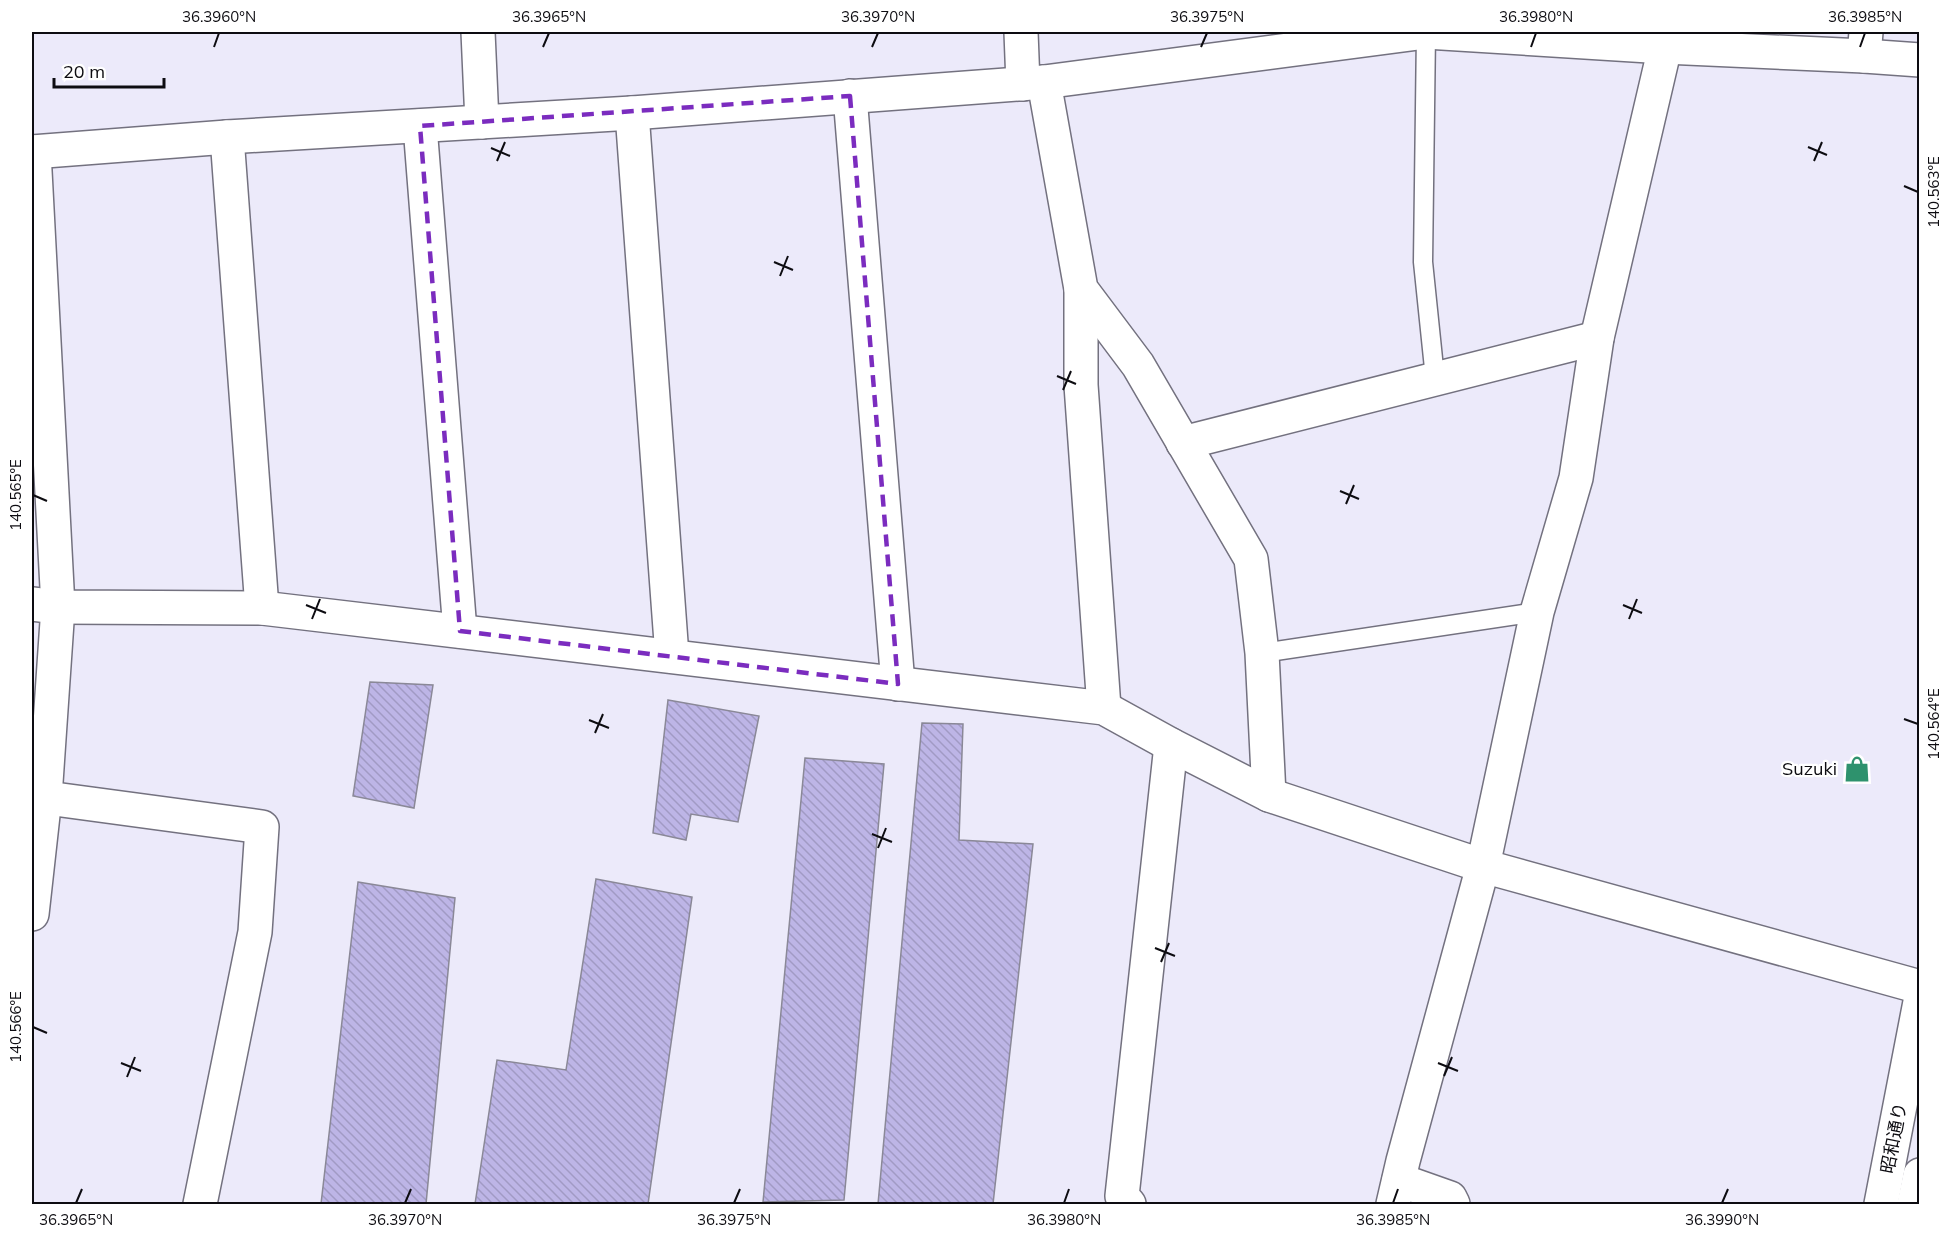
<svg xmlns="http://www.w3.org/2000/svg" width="1951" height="1236" font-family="Mulish,'Noto Sans JP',sans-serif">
	<defs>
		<pattern id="building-back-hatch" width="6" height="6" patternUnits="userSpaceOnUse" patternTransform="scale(1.5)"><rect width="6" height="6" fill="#bdb5e6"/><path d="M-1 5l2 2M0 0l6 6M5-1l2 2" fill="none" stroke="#a19ac4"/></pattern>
	</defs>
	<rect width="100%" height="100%" fill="#eceafa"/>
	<!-- building -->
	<g fill="url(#building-back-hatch)" stroke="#8a8897" stroke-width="1.5">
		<polygon points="370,682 433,685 414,808 353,796"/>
		<polygon points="668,700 759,716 738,822 691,814 686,840 653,833"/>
		<polygon points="922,723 963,724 959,840 1033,844 993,1204 878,1204"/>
		<polygon points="805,758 884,764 844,1200 763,1202"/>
		<polygon points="596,879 692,897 648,1204 475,1204 497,1060 566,1070"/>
		<polygon points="358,882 455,898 426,1204 321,1204"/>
	</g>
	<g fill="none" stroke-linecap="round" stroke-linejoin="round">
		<!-- service casing -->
		<g stroke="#73717f" stroke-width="21">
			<g id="service">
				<polyline points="1426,32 1423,262 1435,378"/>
				<polyline points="1262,653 1537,612"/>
			</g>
		</g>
		<!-- minor casing -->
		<g stroke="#73717f" stroke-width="36">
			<g id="minor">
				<polyline points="478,32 482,122"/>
				<polyline points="1021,32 1023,84"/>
				<polyline points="1864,56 1866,32"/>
				<polyline points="1044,82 1081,289 1138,365 1251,559 1262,653 1269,795"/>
				<polyline points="850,96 898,684"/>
				<polyline points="632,113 672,656"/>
				<polyline points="420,126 460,631"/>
				<polyline points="227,137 262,608"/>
				<polyline points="1081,289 1081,385 1104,708"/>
				<polyline points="1183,443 1597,338"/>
				<polyline points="32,604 58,607 262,608 1104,708 1171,745 1269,795 1483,866 1920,987"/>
				<polyline points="32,796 262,827 255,932 200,1204"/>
				<polyline points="32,914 45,797 58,607 34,152"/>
				<polyline points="1399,1180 1450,1198 1453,1204"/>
				<polyline points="1129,1204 1122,1196 1171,745"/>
				<polyline points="1393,1204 1403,1161 1483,866 1537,612 1576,478 1597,338 1665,47"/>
			</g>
		</g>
		<!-- tertiary casing -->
		<g stroke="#73717f" stroke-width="36">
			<g id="tertiary">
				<polyline points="32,152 227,137 632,113 1044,82 1426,32 1665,47 1864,56 1920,60"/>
				<polyline points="1881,1204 1920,1002"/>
				<polyline points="1914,1204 1920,1175"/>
			</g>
		</g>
		<!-- service -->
		<use href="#service" stroke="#fff" stroke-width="18"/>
		<!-- minor -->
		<use href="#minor" stroke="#fff" stroke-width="33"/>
		<!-- tertiary -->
		<use href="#tertiary" stroke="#fff" stroke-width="33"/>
	</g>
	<!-- marked area -->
	<path fill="none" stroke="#7b2cbf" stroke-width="4.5" stroke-dasharray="12 8" stroke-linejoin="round" d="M850,96l48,588 -438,-53 -40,-505z"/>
	<!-- ticks -->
	<path fill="none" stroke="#0d0c11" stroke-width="2" d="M214,47l5,-14M543,47l6,-14M872,47l6,-14M1201,47l6,-14M1531,47l5,-14M1860,47l5,-14M1808,147l19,8M491,148l19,8M497,161l8,-19M1814,161l8,-19M1904,186l14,6M774,262l19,8M780,276l8,-20M1057,376l19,8M1063,390l8,-19M1340,491l19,8M33,495l14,6M1346,504l8,-19M306,605l20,8M1623,605l19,8M312,619l8,-20M1629,619l8,-20M1904,719l14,5M589,720l20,8M595,733l8,-19M872,834l20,8M878,848l8,-20M1155,948l20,8M1161,962l8,-19M33,1027l14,6M121,1063l20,8M1438,1063l20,8M1444,1076l8,-19M127,1077l8,-20M76,1203l6,-14M405,1203l6,-14M734,1203l6,-14M1064,1203l5,-14M1393,1203l5,-14M1722,1203l6,-14"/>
	<!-- icons -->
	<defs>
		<g id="shop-bare" transform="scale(2.07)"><path d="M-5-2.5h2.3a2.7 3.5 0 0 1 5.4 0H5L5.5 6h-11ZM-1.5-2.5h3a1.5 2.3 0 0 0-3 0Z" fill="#2e926d" stroke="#fff" stroke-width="2.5" paint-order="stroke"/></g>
	</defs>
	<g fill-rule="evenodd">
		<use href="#shop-bare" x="1857" y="769"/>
	</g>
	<g text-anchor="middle" stroke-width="4.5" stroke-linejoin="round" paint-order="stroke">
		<!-- poi labels -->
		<g font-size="18" fill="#0d0c11" stroke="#fff" text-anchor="end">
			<text x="1837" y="775">Suzuki</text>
		</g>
		<!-- street labels -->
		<g font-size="18" fill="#0d0c11" stroke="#fff">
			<text transform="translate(1894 1138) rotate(-79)" y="6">昭和通り</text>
		</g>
	</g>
	<!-- border -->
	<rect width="1951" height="1236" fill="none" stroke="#ffffff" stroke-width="66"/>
	<!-- scale -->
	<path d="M54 78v9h110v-9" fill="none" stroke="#0d0c11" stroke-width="3"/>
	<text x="63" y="78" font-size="18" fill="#0d0c11" stroke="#ffffff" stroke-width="4.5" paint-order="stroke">20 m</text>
	<rect x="33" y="33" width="1885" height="1170" fill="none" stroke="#0d0c11" stroke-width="2"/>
	<g font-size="15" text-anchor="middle" fill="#0d0c11">
		<text x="219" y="22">36.3960°N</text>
		<text x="549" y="22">36.3965°N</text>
		<text x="878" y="22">36.3970°N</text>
		<text x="1207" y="22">36.3975°N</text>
		<text x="1536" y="22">36.3980°N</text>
		<text x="1865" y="22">36.3985°N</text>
		<text transform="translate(1934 192) rotate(-90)" y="5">140.563°E</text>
		<text transform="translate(16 495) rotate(-90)" y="5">140.565°E</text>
		<text transform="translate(1934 724) rotate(-90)" y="5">140.564°E</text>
		<text transform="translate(16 1027) rotate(-90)" y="5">140.566°E</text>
		<text x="76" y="1225">36.3965°N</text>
		<text x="405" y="1225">36.3970°N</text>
		<text x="734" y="1225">36.3975°N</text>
		<text x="1064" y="1225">36.3980°N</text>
		<text x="1393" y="1225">36.3985°N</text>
		<text x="1722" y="1225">36.3990°N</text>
	</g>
</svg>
